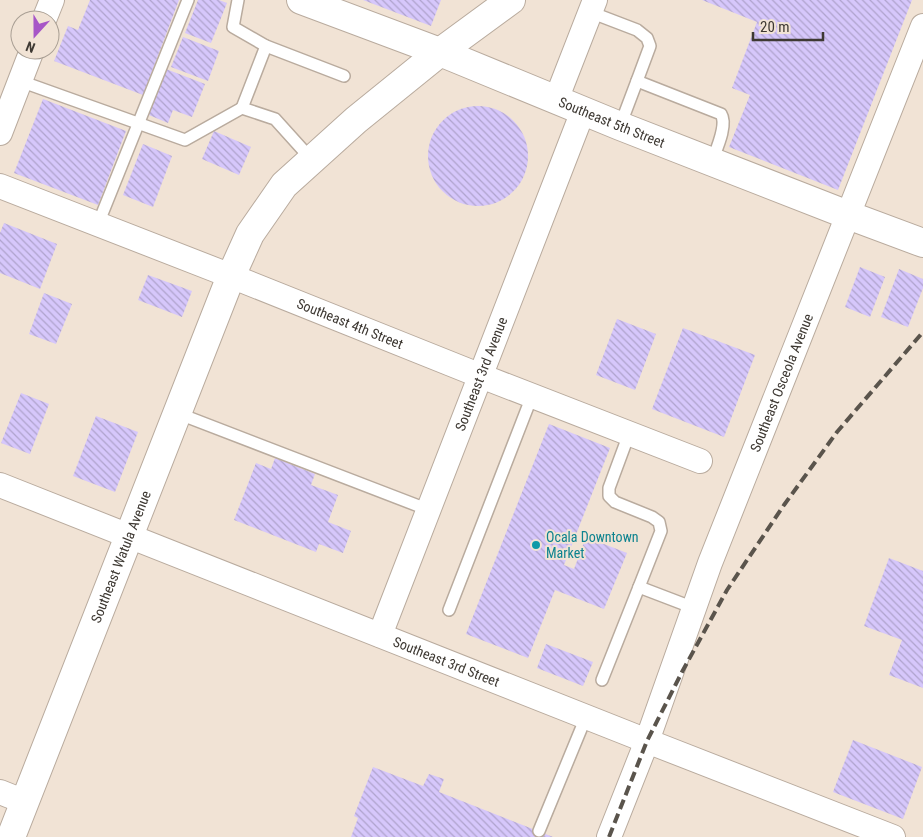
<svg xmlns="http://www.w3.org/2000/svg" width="923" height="837" font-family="'Roboto Condensed',sans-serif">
	<defs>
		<pattern id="building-back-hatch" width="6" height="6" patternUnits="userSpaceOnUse" patternTransform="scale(1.25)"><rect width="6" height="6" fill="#d6c7fb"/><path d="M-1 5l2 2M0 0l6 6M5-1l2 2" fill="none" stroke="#afa3cc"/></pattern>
	</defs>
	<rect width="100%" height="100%" fill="#f1e3d5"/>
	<!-- building -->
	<g fill="url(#building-back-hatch)">
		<polygon points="90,0 179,0 143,95 54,61 68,26 78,30"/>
		<polygon points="198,0 219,0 227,3 211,43 185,33"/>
		<polygon points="363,0 441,0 431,26"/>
		<polygon points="702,0 912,0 838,190 729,147 750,95 732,88 757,22"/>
		<polygon points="183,37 219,51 208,81 171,67"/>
		<polygon points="166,69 205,84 192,117 173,110 168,123 149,115"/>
		<polygon points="43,99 126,131 98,205 14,173"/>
		<circle cx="478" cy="156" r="50"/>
		<polygon points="214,131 251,147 239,175 202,159"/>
		<polygon points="143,144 172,156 153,207 123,195"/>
		<polygon points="4,223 57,244 40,289 0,273 0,233"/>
		<polygon points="860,267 885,277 870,317 845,307"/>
		<polygon points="899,269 923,279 923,288 908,327 881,317"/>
		<polygon points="148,275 192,291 182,317 138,300"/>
		<polygon points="44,293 72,304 56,344 29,334"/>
		<polygon points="617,319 656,334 635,390 596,375"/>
		<polygon points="683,328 755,355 724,437 652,409"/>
		<polygon points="21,393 49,404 30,454 1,443"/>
		<polygon points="96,416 138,432 115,492 73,476"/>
		<polygon points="549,424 610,448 564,565 574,569 586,537 627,553 604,609 555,590 528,658 466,634"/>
		<polygon points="275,458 315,474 311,485 338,495 328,522 351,531 343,553 319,544 316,552 234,520 256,463 271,469"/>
		<polygon points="889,558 923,571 923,688 889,675 902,640 864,626"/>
		<polygon points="546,644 593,662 583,686 537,668"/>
		<polygon points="853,740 922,767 903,819 833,792"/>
		<polygon points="373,767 423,786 429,774 444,779 439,792 553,837 351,837 358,818 354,816"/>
	</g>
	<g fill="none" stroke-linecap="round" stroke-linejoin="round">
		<!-- service casing -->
		<g stroke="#b9ab9e" stroke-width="14">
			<g id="service">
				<polyline points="238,0 233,27 266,46"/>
				<path d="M590,12l47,18 10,8 3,8 -13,35 84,33c7,11 -5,36 -9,47"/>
				<polyline points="20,81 185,140 242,108 275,119 312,160"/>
				<polyline points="242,108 266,46 344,76"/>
				<polyline points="620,126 637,81"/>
				<polyline points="98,224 188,0"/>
				<polyline points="177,413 429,510"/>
				<polyline points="629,434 609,488 609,496 615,502 652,517 659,522 661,531 639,587"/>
				<polyline points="449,610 532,396"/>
				<polyline points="602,680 639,587 694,608"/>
				<polyline points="539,831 586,717"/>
			</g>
		</g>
		<!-- minor casing -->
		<g stroke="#b9ab9e" stroke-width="26">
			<g id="minor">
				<polyline points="44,20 52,0"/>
				<polyline points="556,100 595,0"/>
				<polyline points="0,133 32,50"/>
				<path id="s1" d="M0,186l231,90 250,100 219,85"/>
				<path id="s2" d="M0,485l647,256 246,96"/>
				<path id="s3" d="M380,635l203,-524"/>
				<polyline points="0,792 25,802"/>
				<path id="s4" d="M609,837l38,-96 63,-178 213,-537"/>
			</g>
		</g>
		<!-- tertiary casing -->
		<g stroke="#b9ab9e" stroke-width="30">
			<g id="tertiary">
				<path id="s5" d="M301,0l139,52 180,74 228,89 75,28"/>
				<path id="s6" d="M11,837l220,-561 19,-42 34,-49 72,-65 84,-68 71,-52"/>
			</g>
		</g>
		<!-- service -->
		<use href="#service" stroke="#fff" stroke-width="11"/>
		<!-- minor -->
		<use href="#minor" stroke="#fff" stroke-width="24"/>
		<!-- tertiary -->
		<use href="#tertiary" stroke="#fff" stroke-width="28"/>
		<!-- rail -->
		<polyline stroke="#5a544c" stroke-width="4" stroke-dasharray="10 5" stroke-linecap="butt" points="609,837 647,741 682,672 727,590 784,505 837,432 923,332"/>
	</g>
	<!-- markers -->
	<circle fill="#0f9aa8" stroke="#f1e3d5" stroke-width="2" cx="536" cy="545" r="5"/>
	<g text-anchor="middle" stroke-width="4" stroke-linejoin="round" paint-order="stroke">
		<!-- street labels -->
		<g font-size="14" fill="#3e3933" stroke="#f1e3d5">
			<text dy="5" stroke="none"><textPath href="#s5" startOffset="334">Southeast 5th Street</textPath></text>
			<text dy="5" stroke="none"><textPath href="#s1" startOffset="376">Southeast 4th Street</textPath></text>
			<text dy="5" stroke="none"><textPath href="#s3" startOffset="280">Southeast 3rd Avenue</textPath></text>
			<text dy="5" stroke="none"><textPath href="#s4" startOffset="486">Southeast Osceola Avenue</textPath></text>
			<text dy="5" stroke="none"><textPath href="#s6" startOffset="301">Southeast Watula Avenue</textPath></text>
			<text dy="5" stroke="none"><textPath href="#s2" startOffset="480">Southeast 3rd Street</textPath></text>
		</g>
		<!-- culture labels -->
		<g font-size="14" fill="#0d838f" stroke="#f1e3d5" text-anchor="start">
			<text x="546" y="542">Ocala Downtown<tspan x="546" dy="16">Market</tspan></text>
		</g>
	</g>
	<!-- north arrow -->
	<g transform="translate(35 35) rotate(201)"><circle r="24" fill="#f1e3d5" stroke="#a99f94"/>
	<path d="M0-4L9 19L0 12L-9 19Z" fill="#a756c7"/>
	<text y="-8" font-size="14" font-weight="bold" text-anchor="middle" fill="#3e3933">N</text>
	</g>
	<!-- scale -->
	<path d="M753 32v8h70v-8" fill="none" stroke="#3e3933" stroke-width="2.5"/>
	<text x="760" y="32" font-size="15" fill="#3e3933" stroke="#f1e3d5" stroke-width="4" paint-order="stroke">20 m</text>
</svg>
